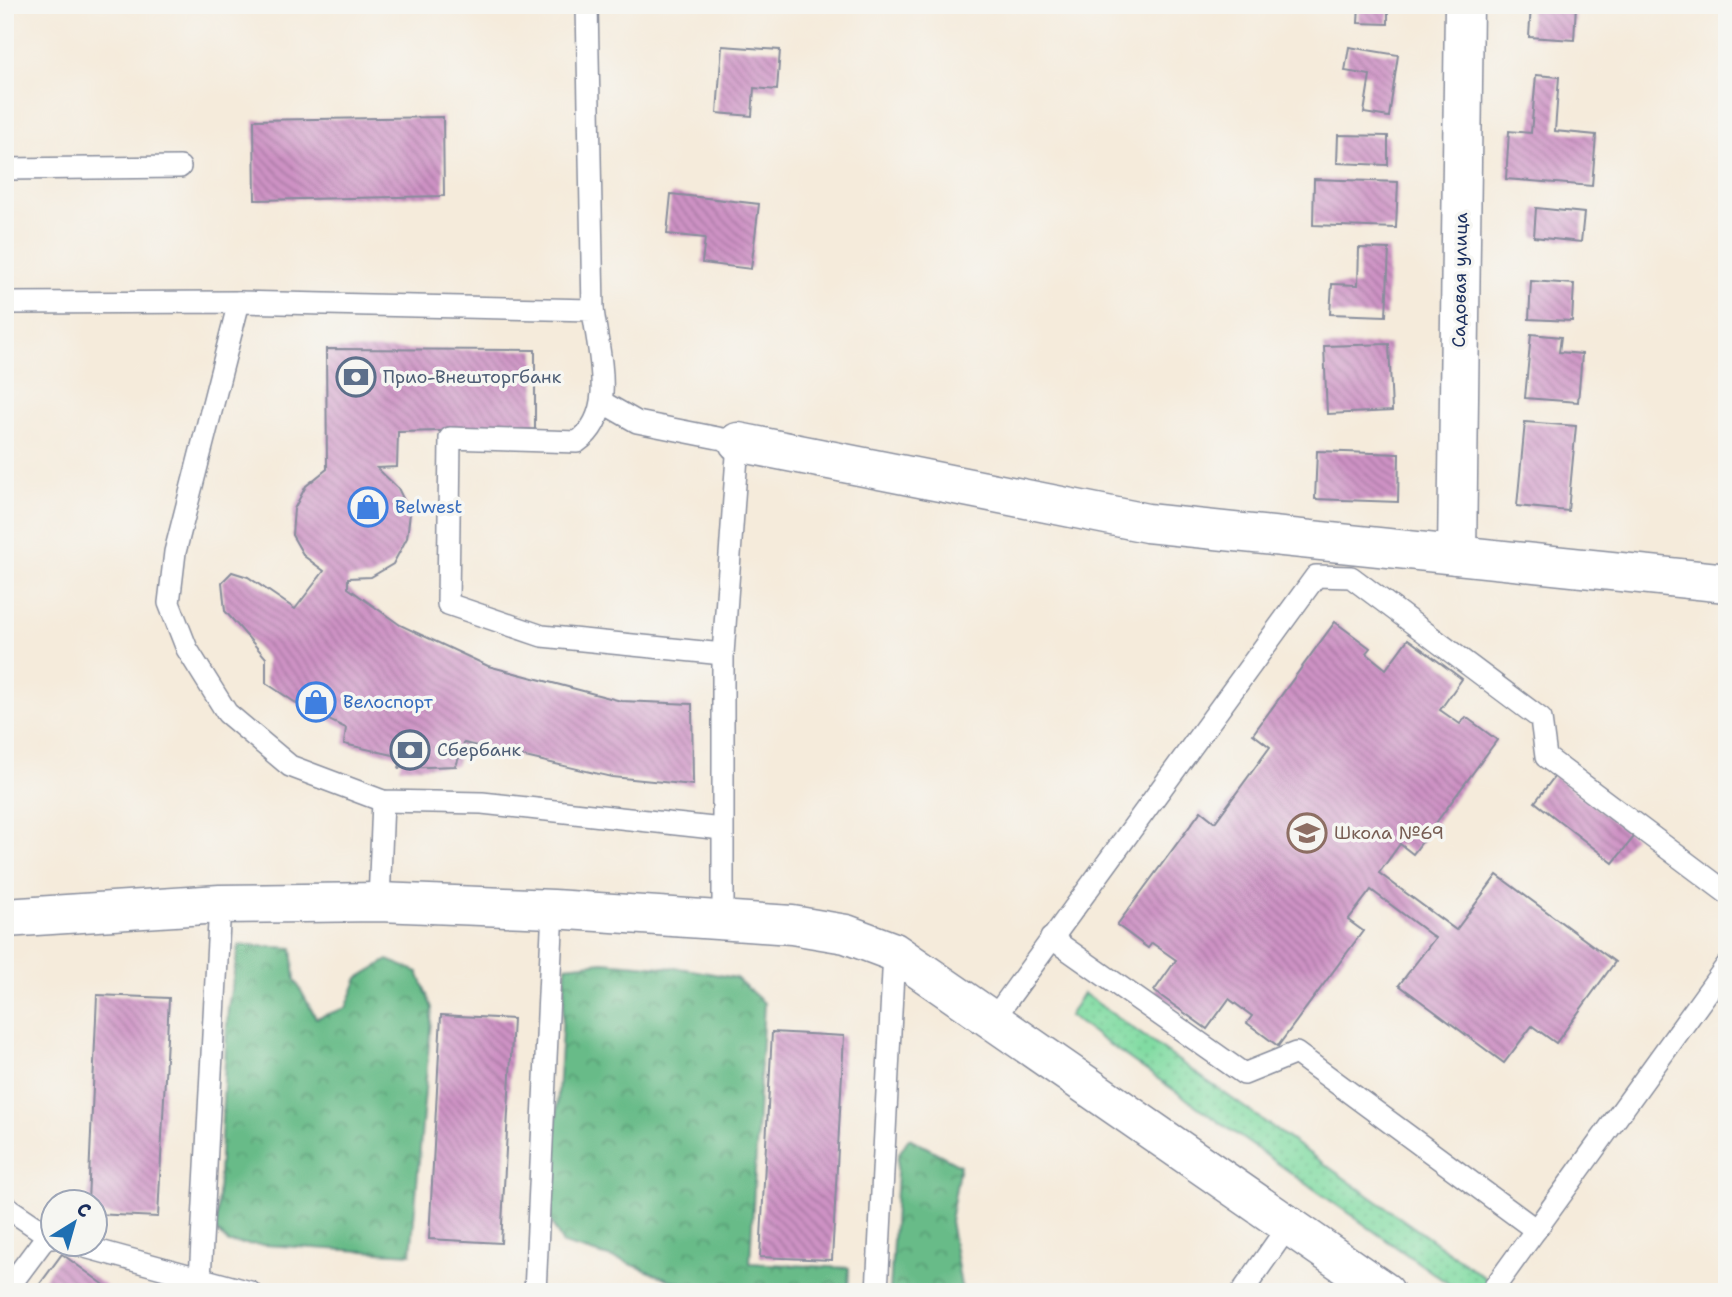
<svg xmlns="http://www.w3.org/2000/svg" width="1732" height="1297" font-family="'Shantell Sans',sans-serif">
	<defs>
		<pattern id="grass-dots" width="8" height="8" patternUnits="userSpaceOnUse" patternTransform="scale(1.75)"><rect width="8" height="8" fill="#81dba2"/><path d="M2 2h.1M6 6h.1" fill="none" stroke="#6fbc8e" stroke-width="1.8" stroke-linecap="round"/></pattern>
		<pattern id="forest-crowns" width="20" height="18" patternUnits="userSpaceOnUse" patternTransform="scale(1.75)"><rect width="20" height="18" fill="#68bb88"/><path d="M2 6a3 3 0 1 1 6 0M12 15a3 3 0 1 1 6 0" fill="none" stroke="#559872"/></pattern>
		<pattern id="building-back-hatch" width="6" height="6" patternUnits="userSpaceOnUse" patternTransform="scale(1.75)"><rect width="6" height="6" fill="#ce92c4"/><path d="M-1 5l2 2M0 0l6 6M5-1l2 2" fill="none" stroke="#a678a2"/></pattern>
	</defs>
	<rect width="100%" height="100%" fill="#f6f6f2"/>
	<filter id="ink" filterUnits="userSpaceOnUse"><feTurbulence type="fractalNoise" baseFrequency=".0143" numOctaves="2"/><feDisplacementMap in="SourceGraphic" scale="14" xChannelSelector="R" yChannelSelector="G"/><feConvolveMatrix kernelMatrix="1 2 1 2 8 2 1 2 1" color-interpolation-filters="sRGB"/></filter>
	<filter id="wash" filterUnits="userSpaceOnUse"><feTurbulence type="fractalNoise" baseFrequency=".00686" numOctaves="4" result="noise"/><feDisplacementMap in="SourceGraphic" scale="28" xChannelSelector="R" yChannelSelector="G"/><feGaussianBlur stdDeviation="1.57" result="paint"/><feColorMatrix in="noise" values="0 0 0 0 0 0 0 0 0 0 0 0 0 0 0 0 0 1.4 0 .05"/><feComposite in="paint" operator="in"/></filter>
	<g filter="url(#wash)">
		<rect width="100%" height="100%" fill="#f5ebdb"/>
		<!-- grass -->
		<polygon fill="url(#grass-dots)" stroke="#4e8580" stroke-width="2" points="1083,993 1505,1292 1460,1292 1069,1016"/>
		<!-- forest -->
		<g fill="url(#forest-crowns)" stroke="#427573" stroke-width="2">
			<polygon points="239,945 292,948 295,980 316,1018 346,1008 358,978 388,960 418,972 432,1008 411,1254 229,1243 216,1231 228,1007"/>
			<polygon points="603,962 686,969 736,978 764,1003 750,1263 849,1268 848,1292 719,1292 670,1280 623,1261 563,1244 550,1220 566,966"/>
			<polygon points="909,1138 960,1165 950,1221 961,1286 966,1292 890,1292 898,1155"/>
		</g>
		<g id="blocks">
			<!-- building -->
			<g fill="url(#building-back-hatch)">
				<polygon points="1359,5 1388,5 1388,24 1358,23"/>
				<polygon points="1531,5 1576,5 1574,40 1529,37"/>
				<polygon points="722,46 780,50 777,90 754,88 752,116 717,113"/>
				<polygon points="1349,47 1398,55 1389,117 1364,113 1370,75 1345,71"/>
				<polygon points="1536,75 1559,77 1555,131 1596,135 1592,186 1506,179 1509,131 1531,133"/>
				<polygon points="443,117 444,196 255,200 254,120"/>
				<polygon points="1338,135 1388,136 1388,165 1337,163"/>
				<polygon points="1314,179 1398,182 1396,228 1313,225"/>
				<polygon points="671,194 759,204 751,269 702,263 705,238 667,234"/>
				<polygon points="1536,208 1584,213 1581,242 1534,237"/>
				<polygon points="1359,248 1389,249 1386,316 1330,314 1332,284 1358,285"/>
				<polygon points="1531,281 1574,284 1572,321 1529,319"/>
				<polygon points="1531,334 1561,337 1559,352 1582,354 1578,402 1525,398"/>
				<polygon points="1389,344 1392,411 1327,414 1324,346"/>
				<polygon points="326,349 535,350 535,429 398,432 397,467 377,468 398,488 410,513 407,538 393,564 371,577 348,578 348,588 400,625 488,666 621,701 692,704 693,785 612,777 464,743 456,766 399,768 402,757 344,744 346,728 305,709 266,683 266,658 225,611 222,582 232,572 248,577 295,609 324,571 304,556 292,535 294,509 306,486 327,469"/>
				<polygon points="1525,422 1576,426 1568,511 1517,506"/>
				<polygon points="1317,451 1399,454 1398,502 1315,499"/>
				<polygon points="1335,622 1370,648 1366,653 1386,669 1408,639 1462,679 1440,710 1460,724 1466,717 1497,740 1413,854 1400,844 1379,873 1456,930 1497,875 1615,962 1556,1043 1532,1026 1504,1063 1399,985 1435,938 1371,890 1348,920 1363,931 1278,1046 1247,1023 1252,1016 1229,999 1207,1029 1154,991 1176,960 1152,943 1148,948 1117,925 1201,811 1215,822 1270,747 1253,734"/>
				<polygon points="1555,776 1634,837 1613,863 1535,802"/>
				<polygon points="97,995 169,998 158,1217 94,1214 94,1202 88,1202"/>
				<polygon points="441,1015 513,1019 501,1243 429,1239"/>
				<polygon points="772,1032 844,1036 832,1260 760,1257"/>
				<polygon points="62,1254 114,1292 34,1292"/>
			</g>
		</g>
	</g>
	<g filter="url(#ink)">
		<use href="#blocks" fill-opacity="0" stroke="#888d9c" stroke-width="2"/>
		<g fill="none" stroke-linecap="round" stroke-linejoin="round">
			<!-- service casing -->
			<g stroke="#888d9c" stroke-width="24">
				<g id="service">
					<polyline points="587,5 593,310"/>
					<polyline points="5,169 180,167"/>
					<polyline points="239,302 175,552 169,603 187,649 227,713 290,766 383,801 482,803 722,829"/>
					<path d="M5,303l234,-1 354,8c5,42 25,104 -16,132l-127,-4 -2,166 94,32 181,18"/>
					<polyline points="602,402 637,422 738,442 723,654 723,921"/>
					<polyline points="379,902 383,801"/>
					<polyline points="1051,938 1244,1074 1296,1053 1536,1230"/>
					<polyline points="992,1021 1316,576 1351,577 1541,719 1546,757 1727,893"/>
					<polyline points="5,1206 52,1238"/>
					<polyline points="74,1244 250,1292"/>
					<polyline points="200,1279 220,904"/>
					<polyline points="5,1292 46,1237"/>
					<polyline points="535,1292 553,909"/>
					<polyline points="877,1292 894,952"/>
					<polyline points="1242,1292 1289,1225"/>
					<polyline points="1491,1292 1727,965"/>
				</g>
			</g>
			<!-- minor casing -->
			<g stroke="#888d9c" stroke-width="41">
				<g id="minor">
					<polyline points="738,442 1147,523 1727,583"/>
					<polyline points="1457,555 1464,5"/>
					<polyline points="5,918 220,904 379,902 553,909 792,925 846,934 894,952 1385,1292"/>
				</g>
			</g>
			<!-- service -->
			<use href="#service" stroke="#fff" stroke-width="21"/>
			<!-- minor -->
			<use href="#minor" stroke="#fff" stroke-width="38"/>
		</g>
	</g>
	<!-- icons -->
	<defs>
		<g id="bank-ring" transform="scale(2.0125)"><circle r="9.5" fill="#f6f6f2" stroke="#5c6f8a" stroke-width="1.5"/><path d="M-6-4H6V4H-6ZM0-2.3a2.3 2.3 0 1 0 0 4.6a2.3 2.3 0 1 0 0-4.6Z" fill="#5c6f8a"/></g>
		<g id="shop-ring" transform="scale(2.0125)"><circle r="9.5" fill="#f6f6f2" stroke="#3f7fe0" stroke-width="1.5"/><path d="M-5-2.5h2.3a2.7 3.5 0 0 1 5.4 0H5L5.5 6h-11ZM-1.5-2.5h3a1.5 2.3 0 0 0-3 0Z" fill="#3f7fe0"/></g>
		<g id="school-ring" transform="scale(2.0125)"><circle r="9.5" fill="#f6f6f2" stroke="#8d6e63" stroke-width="1.5"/><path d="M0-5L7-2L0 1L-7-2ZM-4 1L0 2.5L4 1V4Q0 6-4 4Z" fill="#8d6e63"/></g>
	</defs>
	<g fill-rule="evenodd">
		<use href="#bank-ring" x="356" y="377"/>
		<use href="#shop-ring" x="368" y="507"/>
		<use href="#shop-ring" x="316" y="702"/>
		<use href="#bank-ring" x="410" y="750"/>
		<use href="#school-ring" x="1307" y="833"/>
	</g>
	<g text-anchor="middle" stroke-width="7" stroke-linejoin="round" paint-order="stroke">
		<!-- street labels -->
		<g font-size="18" fill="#1b2f5e" stroke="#f6f6f2">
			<text transform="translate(1460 280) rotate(-89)" y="6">Садовая улица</text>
		</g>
		<!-- service labels -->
		<g font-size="18" fill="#4e5e75" stroke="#f6f6f2" text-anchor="start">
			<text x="383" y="383">Прио-Внешторгбанк</text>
			<text x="437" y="756">Сбербанк</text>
		</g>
		<!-- shop labels -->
		<g font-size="18" fill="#366cbe" stroke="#f6f6f2" text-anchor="start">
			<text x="395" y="513">Belwest</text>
			<text x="343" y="708">Велоспорт</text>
		</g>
		<!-- education labels -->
		<g font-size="18" fill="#785e54" stroke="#f6f6f2" text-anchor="start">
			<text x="1334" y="839">Школа №69</text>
		</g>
	</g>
	<!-- margin -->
	<rect width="1732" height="1297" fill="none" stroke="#f6f6f2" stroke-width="28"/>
	<!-- north arrow -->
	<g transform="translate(74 1223) rotate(37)"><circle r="33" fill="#f6f6f2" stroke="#9ea6b7" stroke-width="2"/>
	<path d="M0-5L12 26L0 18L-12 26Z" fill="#1f6fb2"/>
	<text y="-10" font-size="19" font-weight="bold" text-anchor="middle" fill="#1b2f5e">С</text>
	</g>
</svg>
